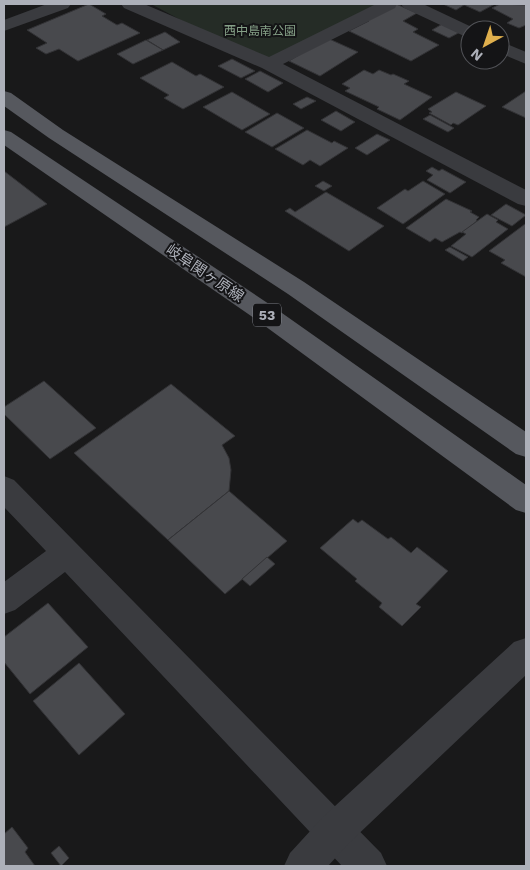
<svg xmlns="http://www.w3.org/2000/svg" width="530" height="870" font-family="'Work Sans','Noto Sans JP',sans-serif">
	<rect width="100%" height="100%" fill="#19191a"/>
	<!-- green -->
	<polygon fill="#252c26" points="151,4 379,4 261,63"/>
	<!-- building -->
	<g fill="#48494d" stroke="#333336">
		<polygon points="89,4 106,14 102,16 117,25 122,23 140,33 78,61 59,49 46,54 36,48 47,43 27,30"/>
		<polygon points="388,4 396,4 417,13 403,21 418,29 413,32 439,45 411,61 349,31 369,21 361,18"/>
		<polygon points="443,4 462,4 464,5 456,10"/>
		<polygon points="462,4 495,4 480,12"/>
		<polygon points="500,4 526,5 526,25 519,28 507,23 513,19 492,8"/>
		<polygon points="444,23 462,31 449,38 432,30"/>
		<polygon points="165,32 180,42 163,50 147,40"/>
		<polygon points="327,38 358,52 320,76 289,61"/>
		<polygon points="146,40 163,50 133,64 117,54"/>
		<polygon points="232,59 255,71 241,78 218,66"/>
		<polygon points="172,62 196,76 200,74 224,87 183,109 164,98 169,95 140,78"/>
		<polygon points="364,70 373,74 379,70 391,75 393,74 409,81 404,84 432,97 400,120 377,109 379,107 345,91 350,88 342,84"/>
		<polygon points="260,71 283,83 268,92 245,79"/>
		<polygon points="526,91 526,118 502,107"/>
		<polygon points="232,92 270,114 242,130 203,107"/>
		<polygon points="456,92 486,106 458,125 453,123 451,125 429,113 432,112 428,109"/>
		<polygon points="307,97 316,101 301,109 293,104"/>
		<polygon points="336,111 355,122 341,131 321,120"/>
		<polygon points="277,113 304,128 272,147 245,132"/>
		<polygon points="430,115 454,128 448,132 423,119"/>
		<polygon points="307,130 332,143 334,141 348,148 320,166 310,160 303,165 275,149"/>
		<polygon points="377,134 390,140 367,155 355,148"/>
		<polygon points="432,167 439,171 442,169 466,182 450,193 427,180 433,175 426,171"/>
		<polygon points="4,171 47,204 4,227"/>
		<polygon points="323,181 332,186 324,191 315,186"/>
		<polygon points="423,181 445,194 403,224 377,208 405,189 408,191"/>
		<polygon points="326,192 384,226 349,251 285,211 290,208 295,212"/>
		<polygon points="446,199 472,211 470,212 479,217 476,220 477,221 462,233 460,232 442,242 435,238 430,242 406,228"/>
		<polygon points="506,204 526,215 512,226 491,215"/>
		<polygon points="487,214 498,220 496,222 508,229 472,257 451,246 466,234 462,232"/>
		<polygon points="525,224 526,224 526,277 501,263 505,260 489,251"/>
		<polygon points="450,247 468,257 463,261 445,250"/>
		<polygon points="44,381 96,428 50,459 4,414 4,407"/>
		<polygon points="171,384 235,436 222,445 229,458 231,470 229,491 168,540 74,453"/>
		<polygon points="229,491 287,541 225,594 168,540"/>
		<polygon points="353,519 358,523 362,520 388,539 391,537 411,553 417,547 448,571 416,604 421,607 402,626 379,607 382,603 355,581 357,579 320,548"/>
		<polygon points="267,557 275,564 250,586 242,579"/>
		<polygon points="48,603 88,647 30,694 4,662 4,637"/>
		<polygon points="79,663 125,714 79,755 33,701"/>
		<polygon points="12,827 28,848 25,852 35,866 4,866 4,834"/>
		<polygon points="59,846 69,858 61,866 51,853"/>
	</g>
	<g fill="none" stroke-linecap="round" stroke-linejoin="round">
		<!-- minor -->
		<g fill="#3a3b3f" fill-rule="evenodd">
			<polygon points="47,4 71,4 68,8 4,31 4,20"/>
			<polygon points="121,4 144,4 269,57 376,4 397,4 395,8 283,64 526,190 526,206 518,204 262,68 124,8"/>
			<polygon points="401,4 423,4 478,30 470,30 470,37 464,36 404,8"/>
			<polygon points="500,41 526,52 526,64 500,53"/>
			<polygon points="4,476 14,480 381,853 387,866 342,866 65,572 15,610 4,614 4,582 46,551 4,507"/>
		</g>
		<!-- tertiary -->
		<polygon fill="#3a3b3f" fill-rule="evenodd" points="526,638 526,675 349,843 328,866 284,866 290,853 323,817 514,642"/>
		<!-- primary -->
		<g fill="#56585e" fill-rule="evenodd">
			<polygon points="4,91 11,93 63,130 304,282 526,432 526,457 516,454 288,294 49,138 4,106"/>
			<polygon points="4,130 11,132 272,306 526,485 526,513 516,510 254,318 4,145"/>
		</g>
	</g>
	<g text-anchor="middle" stroke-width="4" stroke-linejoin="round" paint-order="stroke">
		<!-- far-park labels -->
		<g font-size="12" fill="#86a188" stroke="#141416">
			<text x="260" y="35">西中島南公園</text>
		</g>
		<!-- shield labels -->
		<rect fill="#141416" stroke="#7f8188" stroke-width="1" x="253" y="303.5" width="28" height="23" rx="4"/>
		<g font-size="14" font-weight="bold" fill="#adb0b9">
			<text x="267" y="320">53</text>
		</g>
		<!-- street labels -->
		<g font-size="15" fill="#adb0b9" stroke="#141416">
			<text transform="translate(205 273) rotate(34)" y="5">岐阜関ヶ原線</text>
		</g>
	</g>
	<!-- border -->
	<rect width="530" height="870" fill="none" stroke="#adb0b9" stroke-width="10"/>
	<!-- north arrow -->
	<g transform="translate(485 45) rotate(220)"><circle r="24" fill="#141416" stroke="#515257"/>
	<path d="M0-4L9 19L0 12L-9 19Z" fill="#dfaf4d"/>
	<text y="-8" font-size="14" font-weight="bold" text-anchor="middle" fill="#adb0b9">N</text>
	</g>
</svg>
